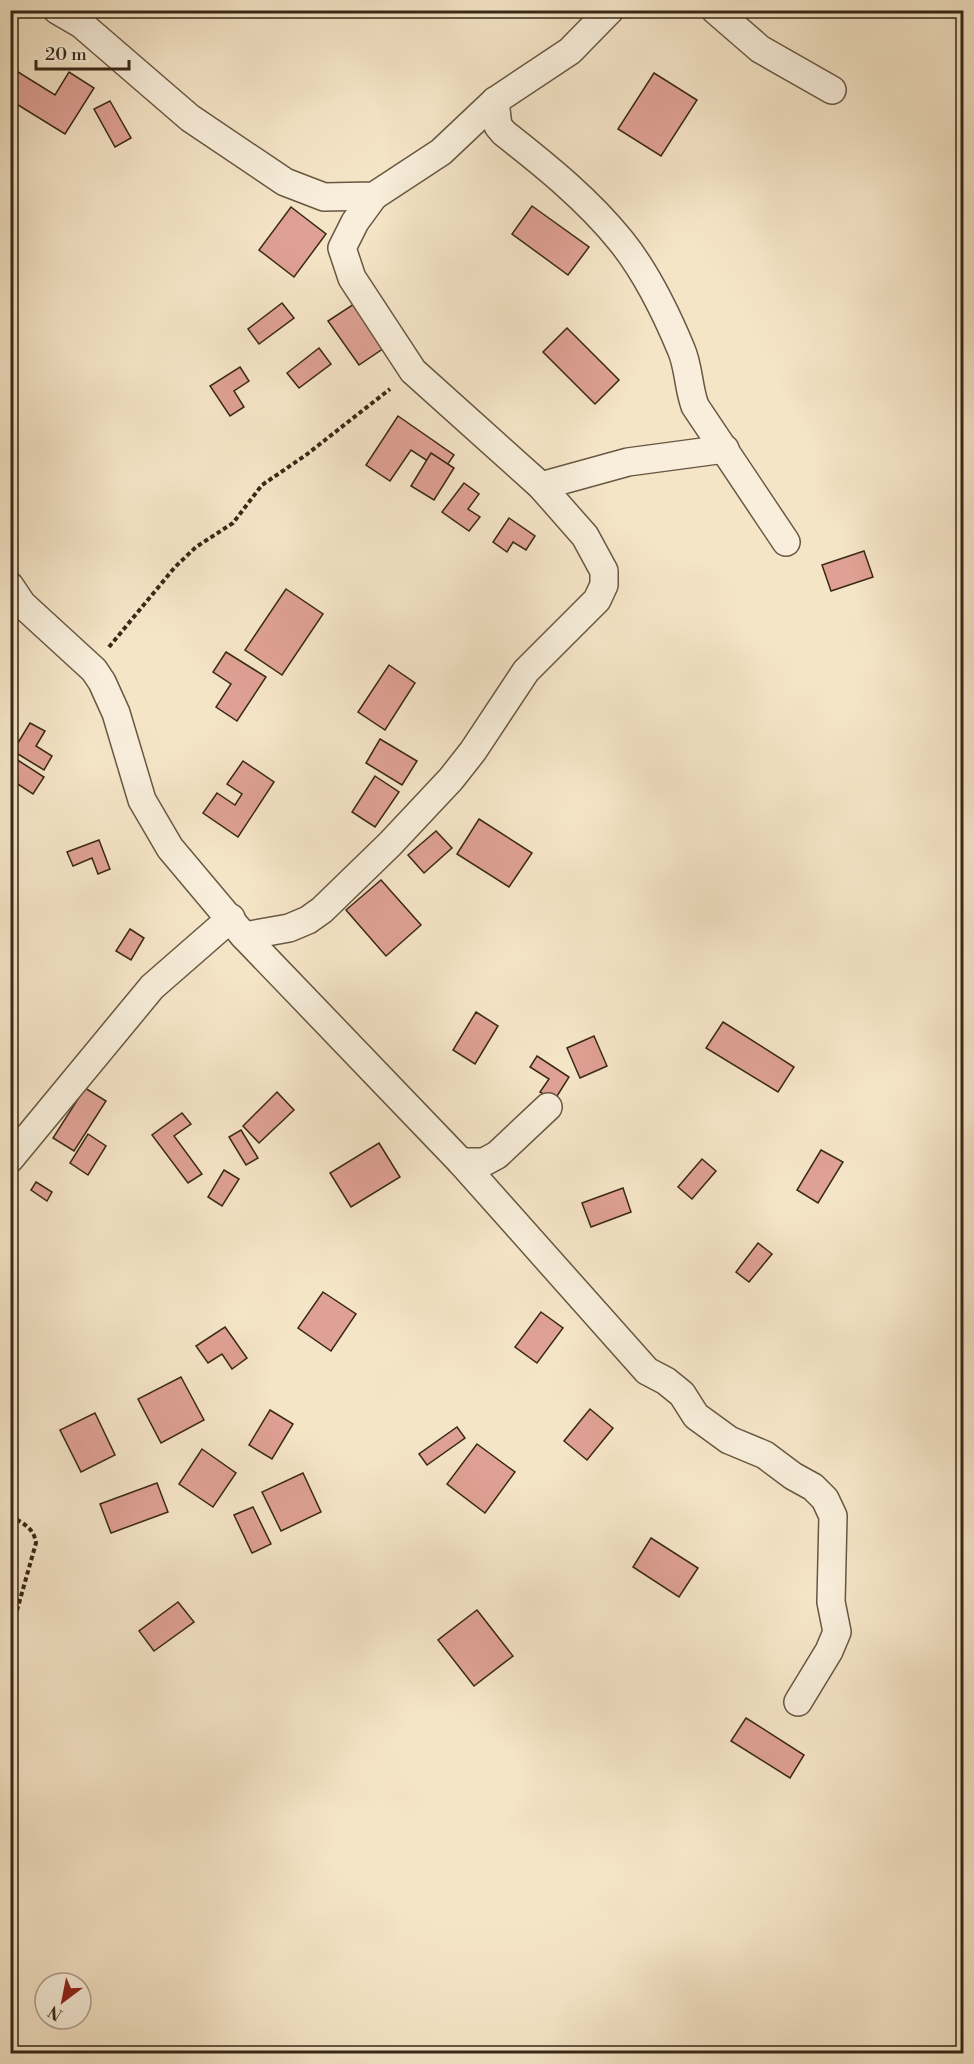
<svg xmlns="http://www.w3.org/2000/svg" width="974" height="2064" font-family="'Libre Bodoni',serif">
	<rect width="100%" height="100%" fill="#f5e5c7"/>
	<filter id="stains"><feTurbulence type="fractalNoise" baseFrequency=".00333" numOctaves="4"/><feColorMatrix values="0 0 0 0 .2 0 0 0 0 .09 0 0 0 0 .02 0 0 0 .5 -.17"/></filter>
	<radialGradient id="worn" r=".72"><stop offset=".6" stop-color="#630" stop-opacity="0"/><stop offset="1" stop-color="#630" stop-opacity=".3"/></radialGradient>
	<!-- building -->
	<g fill="#dfa194" stroke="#392816" stroke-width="1.5">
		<polygon points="10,67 55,95 69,72 94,88 65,134 10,100"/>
		<polygon points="654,73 697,100 661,156 618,129"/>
		<polygon points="110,101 131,138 115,147 94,109"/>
		<polygon points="532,206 589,247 568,275 512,234"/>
		<polygon points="291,207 326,234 294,277 259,250"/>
		<polygon points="357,302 387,346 359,365 328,321"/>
		<polygon points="282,303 294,318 259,344 248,329"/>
		<polygon points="567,328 619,380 595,404 543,352"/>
		<polygon points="319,348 331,364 299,388 287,373"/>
		<polygon points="240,367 249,381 234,391 244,407 230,416 210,386"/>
		<polygon points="398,416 454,455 443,471 411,450 390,481 366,465"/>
		<polygon points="431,453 454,468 434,500 411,486"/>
		<polygon points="464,483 479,494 468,509 480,517 469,531 442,512"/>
		<polygon points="509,518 535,536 526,550 513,542 507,552 493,542"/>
		<polygon points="864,551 873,577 831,591 822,565"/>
		<polygon points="286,589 323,614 282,675 245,650"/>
		<polygon points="226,652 266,677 237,721 216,707 231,684 213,672"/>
		<polygon points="389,665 415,683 385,730 358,712"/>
		<polygon points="30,723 45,731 36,746 52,756 44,770 13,751"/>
		<polygon points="380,739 417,761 402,785 366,763"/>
		<polygon points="16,759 44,777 33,794 10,779 10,767"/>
		<polygon points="243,761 274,782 238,837 203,813 217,793 235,805 242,794 227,784"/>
		<polygon points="375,776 399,792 375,827 352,812"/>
		<polygon points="479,819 532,853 509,887 457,854"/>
		<polygon points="436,831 452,848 424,873 408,855"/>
		<polygon points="99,840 110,869 98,874 92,858 73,866 67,852"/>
		<polygon points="381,880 421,925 386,956 346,910"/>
		<polygon points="130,929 144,938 131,960 116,951"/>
		<polygon points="476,1012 498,1026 475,1064 453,1050"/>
		<polygon points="723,1022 794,1067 778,1092 706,1048"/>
		<polygon points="594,1036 607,1066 580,1078 567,1048"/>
		<polygon points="537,1056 569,1077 554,1101 540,1092 549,1079 530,1067"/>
		<polygon points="85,1088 106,1101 74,1151 53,1138"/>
		<polygon points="277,1092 294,1110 259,1143 243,1126"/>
		<polygon points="182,1113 191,1124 174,1136 202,1174 188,1183 152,1135"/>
		<polygon points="241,1130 258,1158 246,1165 229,1137"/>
		<polygon points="88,1134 106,1146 88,1175 70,1163"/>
		<polygon points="379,1143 400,1177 351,1207 330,1173"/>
		<polygon points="821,1150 843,1162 818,1203 797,1190"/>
		<polygon points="702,1159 716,1171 692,1199 678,1187"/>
		<polygon points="224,1170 239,1179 222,1206 208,1197"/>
		<polygon points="36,1182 52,1192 47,1201 31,1190"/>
		<polygon points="623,1188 631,1212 591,1227 582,1203"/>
		<polygon points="758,1243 772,1254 749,1282 736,1272"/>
		<polygon points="323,1292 356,1314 331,1351 298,1328"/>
		<polygon points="541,1312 563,1328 537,1363 515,1347"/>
		<polygon points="225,1327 247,1358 232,1369 222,1354 208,1363 196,1346"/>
		<polygon points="181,1377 204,1420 161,1443 138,1399"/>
		<polygon points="590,1409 613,1428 587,1460 564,1441"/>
		<polygon points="270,1410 293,1424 272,1459 249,1445"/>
		<polygon points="95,1413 115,1455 81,1472 60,1430"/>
		<polygon points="457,1427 465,1438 427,1465 419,1454"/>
		<polygon points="477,1444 515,1472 485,1513 447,1484"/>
		<polygon points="202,1449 236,1473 213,1507 179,1484"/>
		<polygon points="303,1473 321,1512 281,1531 262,1492"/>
		<polygon points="157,1483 168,1512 111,1533 100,1504"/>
		<polygon points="253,1507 271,1544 252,1553 234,1515"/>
		<polygon points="651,1538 698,1568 679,1597 633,1567"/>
		<polygon points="178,1602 194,1622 154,1651 139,1631"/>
		<polygon points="477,1610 513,1656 474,1686 438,1640"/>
		<polygon points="746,1718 804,1755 790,1778 731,1741"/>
	</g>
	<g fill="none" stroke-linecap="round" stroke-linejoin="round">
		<!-- minor casing -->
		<g stroke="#685742" stroke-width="30">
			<g id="minor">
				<polyline points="57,10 81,24 190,118 285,182 324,197 374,196 441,152 495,101 570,51 610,10"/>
				<polyline points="715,10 760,49 832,90"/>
				<path d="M495,101l3,25 6,7c42,33 84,67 117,108 25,31 45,72 60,108 8,18 7,38 14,57l91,136"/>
				<polyline points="541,486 628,462 725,449"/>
				<polyline points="10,586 22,604 94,670 102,682 116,713 142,800 170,848 244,936 461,1162 647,1371 666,1381 682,1394 696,1416 729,1440 765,1455 793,1476 813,1487 825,1499 833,1516 831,1602 837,1632 829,1651 798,1702"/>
				<polyline points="244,936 289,928 308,920 322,910 390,844 451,779 473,751 526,671 597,600 604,585 604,571 585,536 541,486 413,371 352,278 342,248 355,222 374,196"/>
				<polyline points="10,1159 152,987 231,918"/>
				<polyline points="461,1162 484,1162 497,1155 548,1107"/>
			</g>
		</g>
		<!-- path -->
		<g stroke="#392816" stroke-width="4" stroke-dasharray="4.5 3" stroke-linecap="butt">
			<polyline points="109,647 175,567 196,547 233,523 262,485 306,455 390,389"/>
			<path d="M10,1516c13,7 24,12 26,27l-26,92"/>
		</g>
		<!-- minor -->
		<use href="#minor" stroke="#f8eedb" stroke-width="27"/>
	</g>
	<!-- margin -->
	<rect width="974" height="2064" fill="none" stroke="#f5e5c7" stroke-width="36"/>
	<rect x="12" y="12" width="950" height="2040" fill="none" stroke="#392816" stroke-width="3"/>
	<rect x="18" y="18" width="938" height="2028" fill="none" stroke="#392816" stroke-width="1.5"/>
	<!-- north arrow -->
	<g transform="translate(63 2001) rotate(212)"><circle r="28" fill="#f8eedb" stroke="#ac9f8c" stroke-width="1.5"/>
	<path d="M0-4.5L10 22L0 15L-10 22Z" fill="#8f2418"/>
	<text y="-9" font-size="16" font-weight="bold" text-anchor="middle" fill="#392816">N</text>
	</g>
	<!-- scale -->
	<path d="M36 60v9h93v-9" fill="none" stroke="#392816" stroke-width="3"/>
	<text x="45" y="60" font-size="18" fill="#392816" stroke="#f8eedb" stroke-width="4.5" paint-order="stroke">20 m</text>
	<rect width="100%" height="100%" filter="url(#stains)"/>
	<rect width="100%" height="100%" fill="url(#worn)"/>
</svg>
